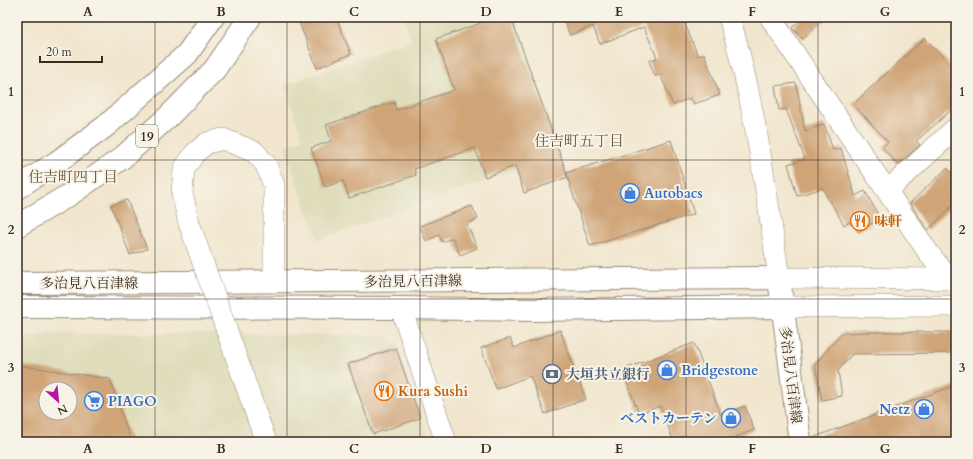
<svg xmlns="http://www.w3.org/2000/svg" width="973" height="459" font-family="Cardo,'Noto Serif JP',serif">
	<rect width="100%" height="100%" fill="#f7f3e8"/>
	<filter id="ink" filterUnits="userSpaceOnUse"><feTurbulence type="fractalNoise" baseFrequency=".025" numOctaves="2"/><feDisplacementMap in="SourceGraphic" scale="8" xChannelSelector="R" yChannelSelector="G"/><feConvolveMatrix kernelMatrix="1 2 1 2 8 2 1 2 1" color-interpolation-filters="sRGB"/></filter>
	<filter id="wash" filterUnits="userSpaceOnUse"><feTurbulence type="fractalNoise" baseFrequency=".012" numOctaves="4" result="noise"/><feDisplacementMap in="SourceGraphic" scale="16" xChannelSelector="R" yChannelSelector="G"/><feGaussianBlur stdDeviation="0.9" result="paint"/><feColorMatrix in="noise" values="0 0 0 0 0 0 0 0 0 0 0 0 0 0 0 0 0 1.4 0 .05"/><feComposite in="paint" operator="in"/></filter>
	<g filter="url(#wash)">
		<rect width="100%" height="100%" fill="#f1e6cd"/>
		<!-- built -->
		<g fill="#dfddbb" fill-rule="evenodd">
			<polygon points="404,17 514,17 563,153 318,240 284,146 303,139 284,85 411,40"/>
			<path d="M48,333l337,2 13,9 32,98h-413v-103zM46,389h24v24h-24z"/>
		</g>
		<g id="blocks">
			<!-- building -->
			<g fill="#cfa477" fill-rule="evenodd">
				<polygon points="297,17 336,17 351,54 317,68"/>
				<polygon points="498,17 511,17 568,177 524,193 515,166 485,177 475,148 414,169 416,175 349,198 343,181 325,187 311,148 331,141 326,125 394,102 396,110 454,90 436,39"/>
				<polygon points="562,17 682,17 698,56 704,54 720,95 694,104 691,98 673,105 660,74 655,76 649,61 657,58 644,27 600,44 593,26 570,35"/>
				<polygon points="803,17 826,17 803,39 792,28"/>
				<polygon points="925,38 956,71 956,106 916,141 920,145 898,165 882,147 888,142 853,104"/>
				<polygon points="796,83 805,131 824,124 833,150 841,148 855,196 865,191 880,218 858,232 851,221 844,225 830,201 829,201 823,188 797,196 788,164 805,159 786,109 779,110 775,86"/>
				<polygon points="671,140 694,214 590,246 566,173"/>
				<polygon points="947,168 956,177 956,202 928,230 910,203"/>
				<polygon points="127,200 147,249 130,255 111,205"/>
				<polygon points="472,206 478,219 467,224 477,248 460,255 453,238 442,242 439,235 426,241 420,226"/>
				<polygon points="560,330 586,399 545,414 530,376 496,389 481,348 510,338 514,348"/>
				<polygon points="865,332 956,332 956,353 852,354 838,371 842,396 822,400 815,364 842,333"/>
				<polygon points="694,343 721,415 745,406 754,430 722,442 674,442 660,406 639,414 622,370"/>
				<polygon points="396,348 420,418 373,434 348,364"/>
				<path d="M17,365l93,14 21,63h-114zM46,389h24v24h-24z"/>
				<polygon points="956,385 956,440 949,442 812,442 812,438"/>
			</g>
		</g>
	</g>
	<g filter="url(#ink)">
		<use href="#blocks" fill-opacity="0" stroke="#968876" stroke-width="1"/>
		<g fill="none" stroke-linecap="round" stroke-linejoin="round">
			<!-- minor casing -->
			<g stroke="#968876" stroke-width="22">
				<g id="minor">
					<path d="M729,17c26,85 37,173 50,261l177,1"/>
					<polyline points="770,17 930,255 949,279"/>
					<polyline points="888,190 956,128"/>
					<polyline points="189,223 182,193 184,169 195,153 207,143 223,139 255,152 266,165 274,185 274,282"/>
					<polyline points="783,307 956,306"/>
					<polyline points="401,308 446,442"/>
				</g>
			</g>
			<!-- major casing -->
			<g stroke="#968876" stroke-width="24">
				<g id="major">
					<polyline points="17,283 779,278 800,442"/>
					<polyline points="17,307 401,308 529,310 783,307"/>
				</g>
			</g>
			<!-- highway casing -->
			<g stroke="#968876" stroke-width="24">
				<g id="highway">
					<polyline points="17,188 57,162 106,126 187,54 213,17"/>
					<polyline points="17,226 72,193 122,158 169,116 215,69 250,17"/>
				</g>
			</g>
			<!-- minor -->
			<use href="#minor" stroke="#fff" stroke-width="21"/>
			<!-- major -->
			<use href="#major" stroke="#fff" stroke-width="22"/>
			<!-- highway -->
			<use href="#highway" stroke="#fff" stroke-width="22"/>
			<!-- minor-bridge casing -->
			<g stroke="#968876" stroke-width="22" stroke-linecap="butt">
				<polyline id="minor-bridge" points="189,223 266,442"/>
			</g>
			<!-- minor-bridge -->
			<use href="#minor-bridge" stroke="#fff" stroke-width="21"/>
		</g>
	</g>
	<!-- grid -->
	<path fill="none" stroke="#3b2a1e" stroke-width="1" stroke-opacity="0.55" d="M155,17v425M287,17v425M420,17v425M553,17v425M686,17v425M818,17v425M17,160h939M17,299h939"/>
	<!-- icons -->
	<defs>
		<g id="shop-ring" transform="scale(1)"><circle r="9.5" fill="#f7f3e8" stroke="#3f7fe0" stroke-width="1.5"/><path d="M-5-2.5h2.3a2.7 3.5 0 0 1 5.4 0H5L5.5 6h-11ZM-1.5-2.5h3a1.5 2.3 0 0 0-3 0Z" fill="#3f7fe0"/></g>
		<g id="restaurant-ring" transform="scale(1)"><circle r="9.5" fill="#f7f3e8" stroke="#e8710a" stroke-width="1.5"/><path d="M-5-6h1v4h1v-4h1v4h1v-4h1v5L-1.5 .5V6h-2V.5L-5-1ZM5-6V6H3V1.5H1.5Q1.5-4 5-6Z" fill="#e8710a"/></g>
		<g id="bank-ring" transform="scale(1)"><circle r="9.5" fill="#f7f3e8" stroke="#5c6f8a" stroke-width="1.5"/><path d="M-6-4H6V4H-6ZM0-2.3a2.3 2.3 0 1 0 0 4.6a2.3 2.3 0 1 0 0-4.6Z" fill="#5c6f8a"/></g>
		<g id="supermarket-ring" transform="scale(1)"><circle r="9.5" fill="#f7f3e8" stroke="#3f7fe0" stroke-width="1.5"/><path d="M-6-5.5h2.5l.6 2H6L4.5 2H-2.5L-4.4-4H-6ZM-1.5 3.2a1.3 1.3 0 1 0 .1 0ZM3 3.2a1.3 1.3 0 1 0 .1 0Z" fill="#3f7fe0"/></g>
	</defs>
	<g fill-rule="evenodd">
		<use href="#shop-ring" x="630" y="193"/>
		<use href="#restaurant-ring" x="860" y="221"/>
		<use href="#shop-ring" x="667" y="370"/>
		<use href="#bank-ring" x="552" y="374"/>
		<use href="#restaurant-ring" x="384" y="391"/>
		<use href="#supermarket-ring" x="94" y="401"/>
		<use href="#shop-ring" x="924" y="409"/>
		<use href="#shop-ring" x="731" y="418"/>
	</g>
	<g text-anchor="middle" stroke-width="4" stroke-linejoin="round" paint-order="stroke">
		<!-- shield labels -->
		<rect fill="#f7f3e8" stroke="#73665b" stroke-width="1" x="136" y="125" width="22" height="22" rx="3"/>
		<g font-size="13" font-weight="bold" fill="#3b2a1e">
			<text x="147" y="141">19</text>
		</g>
		<!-- shop labels -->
		<g font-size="14" font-weight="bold" fill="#366cbe" stroke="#f7f3e8" text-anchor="start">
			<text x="644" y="198">Autobacs</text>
			<text x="681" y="375">Bridgestone</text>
			<text x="108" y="406">PIAGO</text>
			<text x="910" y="414" text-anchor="end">Netz</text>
			<text x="717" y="423" text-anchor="end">ベストカーテン</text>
		</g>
		<!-- food labels -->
		<g font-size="14" font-weight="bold" fill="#c56008" stroke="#f7f3e8" text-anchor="start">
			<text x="874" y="226">味軒</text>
			<text x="398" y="396">Kura Sushi</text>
		</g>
		<!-- street labels -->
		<g font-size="14" fill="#3b2a1e" stroke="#f7f3e8">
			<text transform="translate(413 281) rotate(-1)" y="5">多治見八百津線</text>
			<text x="89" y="288">多治見八百津線</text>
			<text transform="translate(791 375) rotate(83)" y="5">多治見八百津線</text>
		</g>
		<!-- service labels -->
		<g font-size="14" font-weight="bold" fill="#4e5e75" stroke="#f7f3e8" text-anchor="start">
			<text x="566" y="379">大垣共立銀行</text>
		</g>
		<!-- neighbourhood labels -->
		<g font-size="15" fill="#6f553d" stroke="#f7f3e8">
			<text x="579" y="146">住吉町五丁目</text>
			<text x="73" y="182">住吉町四丁目</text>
		</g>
	</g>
	<!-- margin -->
	<rect width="973" height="459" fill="none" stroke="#f7f3e8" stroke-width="44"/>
	<!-- north arrow -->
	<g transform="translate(58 401) rotate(153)"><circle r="19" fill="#f7f3e8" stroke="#aca397"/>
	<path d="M0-3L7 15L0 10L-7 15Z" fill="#b5179e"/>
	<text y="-6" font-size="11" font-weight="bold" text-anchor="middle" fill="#3b2a1e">N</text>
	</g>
	<!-- scale -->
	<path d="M40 56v6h62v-6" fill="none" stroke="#3b2a1e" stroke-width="2"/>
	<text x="46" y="56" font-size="12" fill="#3b2a1e" stroke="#f7f3e8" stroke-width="3" paint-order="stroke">20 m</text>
	<rect x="22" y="22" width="929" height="415" fill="none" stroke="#3b2a1e" stroke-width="1.5"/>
	<g font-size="13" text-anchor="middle" font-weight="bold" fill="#3b2a1e">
		<text x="88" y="16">A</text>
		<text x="221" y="16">B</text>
		<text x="354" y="16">C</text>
		<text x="486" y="16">D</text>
		<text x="619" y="16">E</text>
		<text x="752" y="16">F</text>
		<text x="885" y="16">G</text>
		<text x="11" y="96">1</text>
		<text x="962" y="96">1</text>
		<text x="11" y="234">2</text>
		<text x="962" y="234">2</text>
		<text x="11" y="372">3</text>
		<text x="962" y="372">3</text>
		<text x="88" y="453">A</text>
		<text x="221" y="453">B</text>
		<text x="354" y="453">C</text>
		<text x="486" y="453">D</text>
		<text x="619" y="453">E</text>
		<text x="752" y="453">F</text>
		<text x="885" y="453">G</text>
	</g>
</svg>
